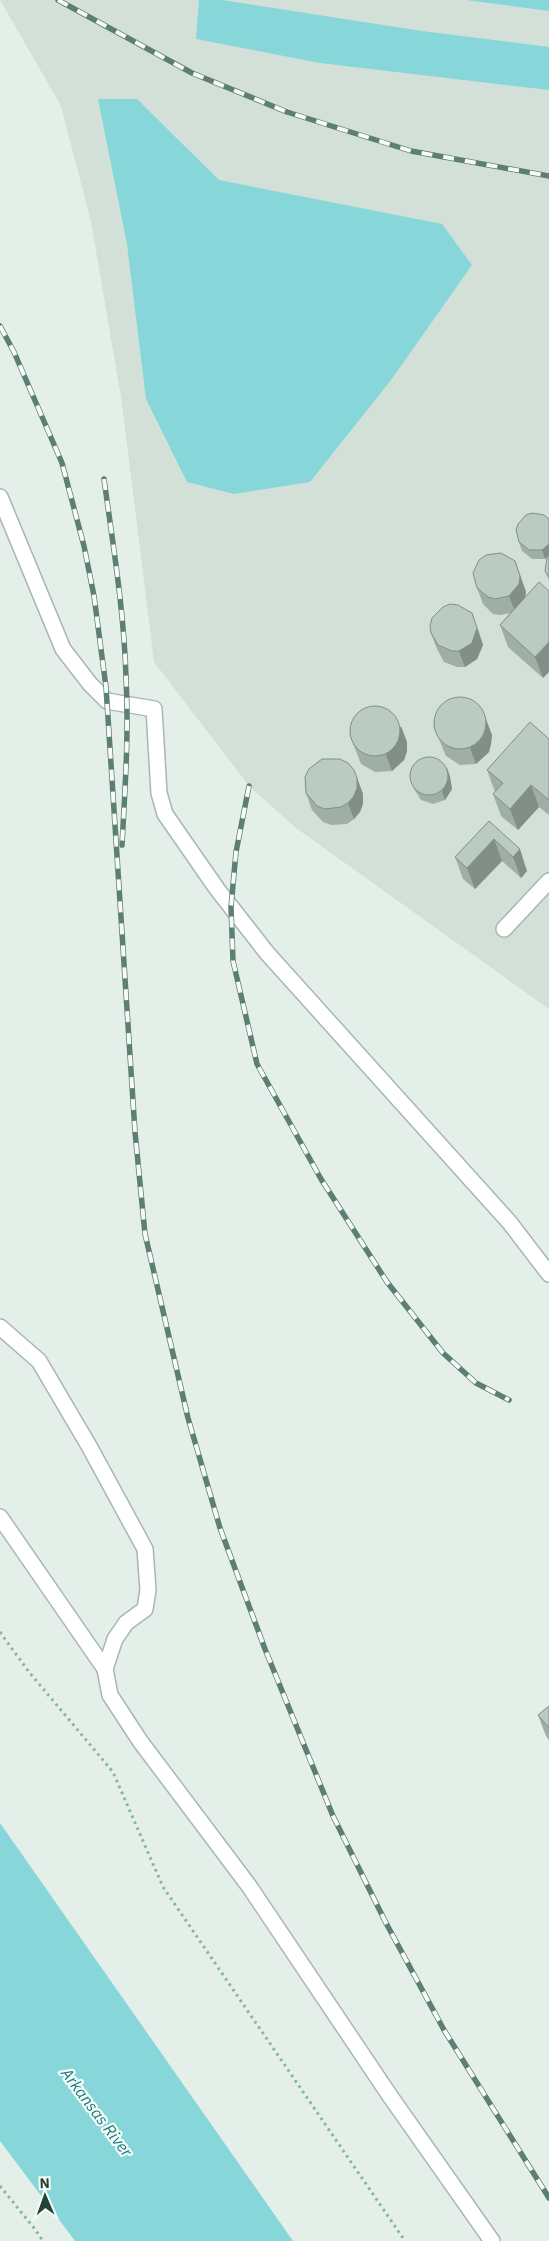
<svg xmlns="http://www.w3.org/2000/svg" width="549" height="2241" font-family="'IBM Plex Sans',sans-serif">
	<rect width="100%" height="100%" fill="#e4efe9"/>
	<!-- built -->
	<polygon fill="#d2e0d8" points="0,0 549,0 549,1009 296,828 249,786 154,662 121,397 91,222 61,106"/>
	<!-- water -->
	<g fill="#87d7da">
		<polygon points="199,0 222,0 422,31 549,47 549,90 320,63 196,39"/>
		<polygon points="466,0 549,0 549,11"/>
		<polygon points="98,99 137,99 219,180 442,224 472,265 391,380 310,482 234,494 187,482 146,399 127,244"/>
		<polygon points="0,1823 293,2241 75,2241 0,2141"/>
	</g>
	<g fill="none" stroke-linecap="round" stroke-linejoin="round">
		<!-- lane casing -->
		<g stroke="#a6b8b0" stroke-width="18">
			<g id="lane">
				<polyline points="0,497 63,649 90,684 107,701 154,709 159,793 165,814 217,889 267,953 510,1223 549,1274"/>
				<polyline points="504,929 549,881"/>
				<polyline points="0,1327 39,1361 89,1446 145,1549 148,1590 145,1609 126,1623 115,1639 105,1669 110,1695 140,1741 249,1886 390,2096 492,2241"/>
				<polyline points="0,1517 105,1669"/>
			</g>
		</g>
		<!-- path -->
		<g stroke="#81b69f" stroke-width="3" stroke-dasharray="2.5 4" stroke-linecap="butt">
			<polyline points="0,1632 29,1672 113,1772 163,1887 405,2241"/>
			<polyline points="0,2186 34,2228 43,2241"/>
		</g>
		<!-- lane -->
		<use href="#lane" stroke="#fff" stroke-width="15"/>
		<!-- rail casing -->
		<g stroke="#5c7f71" stroke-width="5.5">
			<g id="rail">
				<polyline points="58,0 192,73 287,112 411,151 549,176"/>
				<polyline points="0,326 14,352 62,463 84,546 94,596 106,687 135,1132 145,1234 188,1418 220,1528 265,1649 333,1816 386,1923 444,2030 549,2198"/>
				<path d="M104,479c9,66 20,131 22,198 3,56 -1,112 -4,168"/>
				<polyline points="249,786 236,852 231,907 233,961 257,1064 321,1179 387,1282 443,1353 476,1383 509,1400"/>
			</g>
		</g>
		<!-- rail -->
		<use href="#rail" stroke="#f6fbf8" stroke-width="4" stroke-dasharray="11" stroke-linecap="butt"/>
	</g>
	<!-- wall -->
	<g fill="#9fafa7">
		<polygon points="549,519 549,580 545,571 548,556 545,559 532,559 522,551 519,542"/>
		<polygon points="515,561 526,592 525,597 543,678 508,647 500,625 510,613 501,615 493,614 483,604 477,588"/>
		<polygon points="478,629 483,645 477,659 465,667 457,667 444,662 437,649 431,633"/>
		<polygon points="433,725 492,735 491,744 489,752 476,764 460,765 446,756"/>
		<polygon points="349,733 407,742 407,751 404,760 392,771 375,772 361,764"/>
		<polygon points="549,739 549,815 539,807 518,830 501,816 493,794 495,792 487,770"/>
		<polygon points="447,768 450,777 452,789 445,800 433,804 421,800 414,789 411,781"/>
		<polygon points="357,778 363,794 363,804 360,812 354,819 347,824 331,825 323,822 312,810 306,793"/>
		<polygon points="489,821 527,871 521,878 502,861 475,889 463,879 455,857"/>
		<polygon points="549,1706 549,1740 546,1736 538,1715"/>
	</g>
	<!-- shaded-wall -->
	<g fill="#828e88">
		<polygon points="549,544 549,555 545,559 542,550"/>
		<polygon points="515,561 526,592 525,600 515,612 509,596"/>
		<polygon points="472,613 483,645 477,659 465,667 459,651"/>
		<polygon points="549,642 549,672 543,678 535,657"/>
		<polygon points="486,719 492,735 491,744 489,752 476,764 470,748"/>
		<polygon points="401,726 407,742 407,751 404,760 392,771 386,755"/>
		<polygon points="447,768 450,777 452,789 445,800 442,791"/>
		<polygon points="357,778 363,794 363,804 360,812 354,819 348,803"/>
		<polygon points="531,785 539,807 518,830 510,809"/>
		<polygon points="494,839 502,861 475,889 467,868"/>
		<polygon points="520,849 527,871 521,878 513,857"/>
	</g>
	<!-- building -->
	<g fill="#b9cbc2" stroke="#828e88">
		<polygon points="532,513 544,515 549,519 549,544 542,550 529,550 519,542 516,530 518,524 526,515"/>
		<polygon points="501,553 515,561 520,576 519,584 509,596 495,599 488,597 477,588 473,573 479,560 486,555"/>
		<polygon points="549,555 549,577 545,571 547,558"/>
		<polygon points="539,582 549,591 549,642 535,657 500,625"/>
		<polygon points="450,604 458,605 472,613 477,628 472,643 459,651 452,651 438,645 431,633 430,626 432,618 443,607"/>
		<circle cx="460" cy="723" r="26"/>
		<circle cx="375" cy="731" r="25"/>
		<polygon points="530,722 549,739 549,800 531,785 510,809 493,794 503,783 487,770"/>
		<circle cx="429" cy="776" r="19"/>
		<polygon points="322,759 340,759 348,763 354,770 357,778 357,788 354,796 348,803 341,807 325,809 317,806 306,793 305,777 309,769"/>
		<polygon points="489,821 520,849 513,857 494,839 467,868 455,857"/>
		<polygon points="549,1706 549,1728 538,1715"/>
	</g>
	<g text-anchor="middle" stroke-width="4.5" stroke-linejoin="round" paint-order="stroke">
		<!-- water labels -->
		<g font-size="16" font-style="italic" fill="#137c81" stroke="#f6fbf8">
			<text transform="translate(97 2112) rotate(53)" y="6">Arkansas River</text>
		</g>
	</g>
	<!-- north arrow -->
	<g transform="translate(45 2196) rotate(358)" stroke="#f6fbf8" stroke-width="4" paint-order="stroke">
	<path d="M0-4L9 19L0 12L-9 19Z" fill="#214436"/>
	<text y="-8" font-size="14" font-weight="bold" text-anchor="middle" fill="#214436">N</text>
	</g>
</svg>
